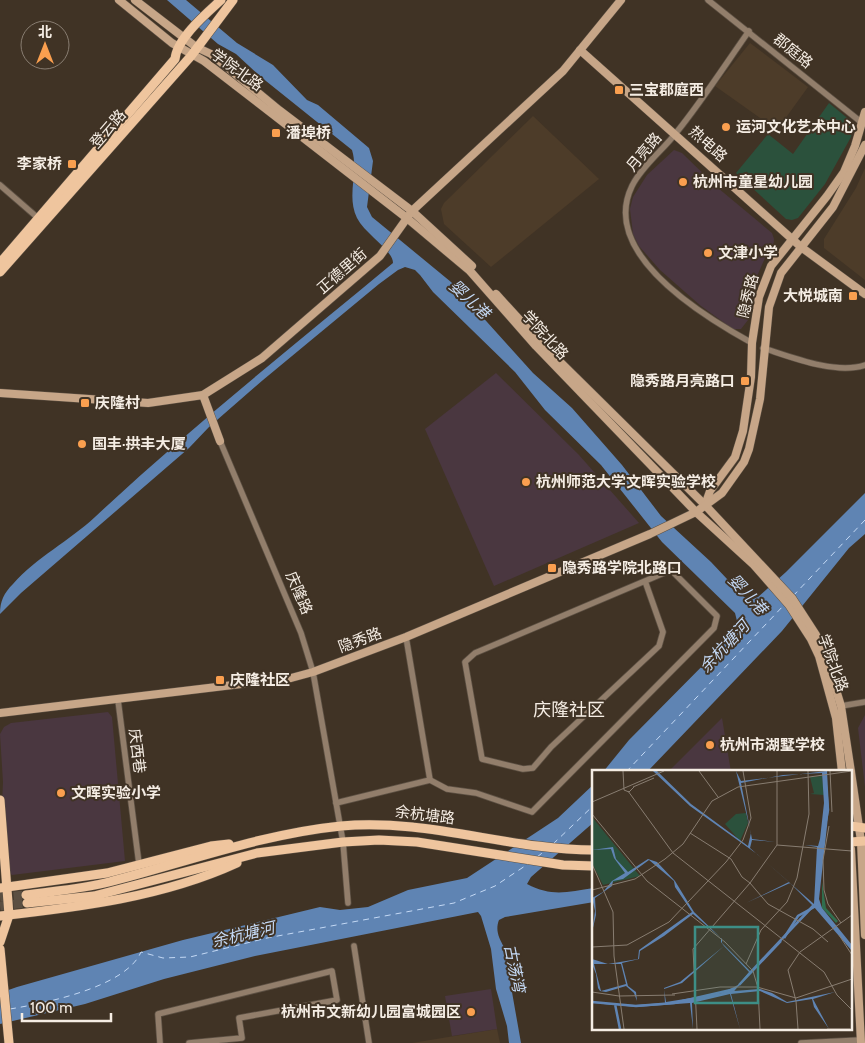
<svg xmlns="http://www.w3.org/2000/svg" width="865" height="1043" font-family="Cabin,'Noto Sans SC',sans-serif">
	<rect width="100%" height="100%" fill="#403325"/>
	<!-- built -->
	<g fill="#4d3c29">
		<polygon points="750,43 808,87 777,130 715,86"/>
		<polygon points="533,116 599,179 491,267 444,224 441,209 444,203"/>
		<polygon points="865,168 865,280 824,248 824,239 856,188"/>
		<polygon points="497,1029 500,1043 412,1043"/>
	</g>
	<!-- education -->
	<g fill="#4a3740">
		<polygon points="674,150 682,153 718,188 772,233 774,239 773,250 765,258 754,283 748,320 741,329 733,329 701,306 660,270 639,246 633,234 630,209 633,197 647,175"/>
		<polygon points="496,373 579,455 639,523 494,586 425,429"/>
		<polygon points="108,712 112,717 125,861 12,875 7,870 2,804 3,782 0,734 4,727 11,723"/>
		<polygon points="865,715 865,787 858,728"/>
		<polygon points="722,718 731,772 668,772"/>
		<polygon points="491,989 497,1029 452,1036 445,996"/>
	</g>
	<!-- green -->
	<polygon fill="#2b513c" points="829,103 851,121 853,129 851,137 825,184 798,218 792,220 786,219 736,173 768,134 793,154"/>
	<!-- water -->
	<g fill="#5f84b3">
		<path d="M167,0h19l51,43 36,22 34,35 11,5 51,43 4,13 -6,46 5,10 79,65 82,91 39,35 50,57 39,51 50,46 33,35 7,3 7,-3 28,-25 79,-79v41l-16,14 -67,83 -135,141h-44l26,-32 97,-98 11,-21 -2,-8 -73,-71 -61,-77 -56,-55 -30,-38 -82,-80 -13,-17 -5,-5 -10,-3 -7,3 -19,14 -116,96 -54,47 -20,21 -168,145 -21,21c0,-13 4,-21 13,-30 24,-27 56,-43 82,-67 95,-89 198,-171 298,-254 0,-13 -28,-29 -36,-45 -11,-23 2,-45 -5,-68l-91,-73 -25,-23 -18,-10z"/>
		<path d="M594,784v38l-63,55 -4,7c25,13 40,8 67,4v14l-89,15 -6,3c-4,10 0,18 5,27l17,96h-12l-2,-17 -11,-37 -5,-40 -10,-33 -3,-4 -223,44 -91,23 -79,25 -85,20v-31l17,-6 166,-47 137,-33 20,3 28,-3 40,-17 59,-12 91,-60z"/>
	</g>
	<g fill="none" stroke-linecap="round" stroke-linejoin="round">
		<!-- ferry -->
		<g stroke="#c4d9f5" stroke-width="1" stroke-dasharray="6 5" stroke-linecap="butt">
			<polyline points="793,596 865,520"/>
			<polyline points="626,772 785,604"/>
			<polyline points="553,844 594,805"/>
			<polyline points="537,857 546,850"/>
			<path d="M10,1009c36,-6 116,-22 131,-57l22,6 27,-1 77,-19 187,-35 41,-17 33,-22"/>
		</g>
		<!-- primary-tunnel -->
		<g stroke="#5b4f42" stroke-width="9" stroke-dasharray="9 4.5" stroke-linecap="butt">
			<polyline points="0,897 26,895"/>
			<polyline points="0,906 27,903"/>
		</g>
		<!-- street casing -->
		<g stroke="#5d5144" stroke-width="7">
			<g id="street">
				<polyline points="708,0 861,122"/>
				<path d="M749,31c-24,34 -47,70 -73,102 -14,18 -34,33 -44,53 -33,68 71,130 120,157"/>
				<polyline points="0,185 38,218"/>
				<path d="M763,348c28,9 73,27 102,17"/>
				<polyline points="220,441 301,633 313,672 343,842 348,903"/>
				<polyline points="118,700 139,864"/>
				<polyline points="841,706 865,702"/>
				<polyline points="430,780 447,789 476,793 532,812 714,628 717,616 671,570 475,653 465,662 482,759 523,769 533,768 551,747 659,646 663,632 645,581"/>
				<polyline points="336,803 430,780 406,637"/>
				<polyline points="354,946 369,1043"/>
				<polyline points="160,1043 158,1014 332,971 337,1000 239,1018 242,1038 189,1043"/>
				<polyline points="801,1043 861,1040"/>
			</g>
		</g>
		<!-- secondary casing -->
		<g stroke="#5d5144" stroke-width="9">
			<g id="secondary">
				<polyline points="119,0 172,43 204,61 261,105 408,219 470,271 536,346 696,512 754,565 789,605 811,639 819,656 836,718 842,772"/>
				<polyline points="135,0 196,47 211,54 279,110 412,211 472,266"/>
				<polyline points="580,50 801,247 865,294"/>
				<polyline points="496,294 539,341 705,505 792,598 816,635 825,654 841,706 851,772"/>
				<polyline points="0,393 148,403 203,395 262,358 380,256 412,211 563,71 621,0"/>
				<polyline points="203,395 220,441"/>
				<polyline points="705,505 710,491 735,457 743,431 751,377 752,343 759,297 771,266 827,196 844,172 855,146 865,112"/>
				<polyline points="0,713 291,678 313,672 406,637 650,534 696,512 722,493 744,462 749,449 760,399 769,307 781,273 833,207 865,145"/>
				<polyline points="851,772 861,841 865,935"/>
				<polyline points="851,849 861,1043"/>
			</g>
		</g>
		<!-- primary casing -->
		<g stroke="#5d5144" stroke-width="10">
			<g id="primary">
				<path d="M0,263l175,-204c2,-21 32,-46 46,-59"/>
				<polyline points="0,272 191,56 233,0"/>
				<polyline points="0,800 9,915 0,942"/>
				<polyline points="851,826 865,828"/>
				<polyline points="851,842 865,841"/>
				<polyline points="0,888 107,873 211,846 229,844"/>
				<path d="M26,895c28,-4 56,-6 83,-13 77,-20 153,-48 232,-56 86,-8 168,24 253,24"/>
				<polyline points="27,903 94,896 257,853 343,842 379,840 417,842 563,865 594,866"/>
				<path d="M0,916c80,-9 163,-19 237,-53"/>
				<polyline points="0,949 9,1043"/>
			</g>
		</g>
		<!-- street -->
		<use href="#street" stroke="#927e6b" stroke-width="5.5"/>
		<!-- secondary -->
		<use href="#secondary" stroke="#c7a688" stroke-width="8"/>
		<!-- primary -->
		<use href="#primary" stroke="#efc59e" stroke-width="9"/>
	</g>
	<!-- markers -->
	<g fill="#fa9f4f" stroke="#403325" stroke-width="2">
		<rect x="614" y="85" width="10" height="10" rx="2.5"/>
		<circle cx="726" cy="127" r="5"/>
		<rect x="271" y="128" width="10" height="10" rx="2.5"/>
		<rect x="67" y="159" width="10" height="10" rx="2.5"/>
		<circle cx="683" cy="182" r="5"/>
		<circle cx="708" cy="253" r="5"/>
		<rect x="848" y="291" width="10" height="10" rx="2.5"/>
		<rect x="740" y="376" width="10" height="10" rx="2.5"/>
		<rect x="80" y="398" width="10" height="10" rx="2.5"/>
		<circle cx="82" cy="444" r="5"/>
		<circle cx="526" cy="482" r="5"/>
		<rect x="547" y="563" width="10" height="10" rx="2.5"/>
		<rect x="215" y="675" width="10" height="10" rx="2.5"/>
		<circle cx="710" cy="745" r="5"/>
		<circle cx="61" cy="793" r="5"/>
		<circle cx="471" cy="1012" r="5"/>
	</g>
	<g text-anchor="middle" stroke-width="4" stroke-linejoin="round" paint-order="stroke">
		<!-- street labels -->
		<g font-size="15" fill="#f5ede4" stroke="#403325">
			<text transform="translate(793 51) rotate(39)" y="5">郡庭路</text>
			<text transform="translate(237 70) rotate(36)" y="5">学院北路</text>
			<text transform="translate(108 129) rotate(-49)" y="5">登云路</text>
			<text transform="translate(708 144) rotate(42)" y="5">热电路</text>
			<text transform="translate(644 152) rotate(-50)" y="5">月亮路</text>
			<text transform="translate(342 271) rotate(-41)" y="5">正德里街</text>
			<text transform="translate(748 296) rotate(-76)" y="5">隐秀路</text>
			<text transform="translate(545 335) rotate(47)" y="5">学院北路</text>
			<text transform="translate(299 593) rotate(67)" y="5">庆隆路</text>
			<text transform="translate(360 640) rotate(-20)" y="5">隐秀路</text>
			<text transform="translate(833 663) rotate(70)" y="5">学院北路</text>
			<text transform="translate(137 751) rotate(83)" y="5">庆西巷</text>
			<text transform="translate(425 815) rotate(7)" y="5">余杭塘路</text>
		</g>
		<!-- poi labels -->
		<g font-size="15" font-weight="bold" fill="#f5ede4" stroke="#403325" text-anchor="start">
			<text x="629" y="95">三宝郡庭西</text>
			<text x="736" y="132">运河文化艺术中心</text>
			<text x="286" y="138">潘埠桥</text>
			<text x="62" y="169" text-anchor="end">李家桥</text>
			<text x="693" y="187">杭州市童星幼儿园</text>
			<text x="718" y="258">文津小学</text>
			<text x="843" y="301" text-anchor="end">大悦城南</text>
			<text x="735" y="386" text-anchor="end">隐秀路月亮路口</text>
			<text x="95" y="408">庆隆村</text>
			<text x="92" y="449">国丰·拱丰大厦</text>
			<text x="536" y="487">杭州师范大学文晖实验学校</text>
			<text x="562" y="573">隐秀路学院北路口</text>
			<text x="230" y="685">庆隆社区</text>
			<text x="720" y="750">杭州市湖墅学校</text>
			<text x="71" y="798">文晖实验小学</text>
			<text x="461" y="1017" text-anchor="end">杭州市文新幼儿园富城园区</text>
		</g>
		<!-- water labels -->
		<g font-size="16" font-style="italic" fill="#c4d9f5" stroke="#403325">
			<text transform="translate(470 299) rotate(43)" y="6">婴儿港</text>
			<text transform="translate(748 594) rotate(47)" y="6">婴儿港</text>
			<text transform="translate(724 646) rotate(-47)" y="6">余杭塘河</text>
			<text transform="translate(243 934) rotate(-13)" y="6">余杭塘河</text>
			<text transform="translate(515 968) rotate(79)" y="6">古荡湾</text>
		</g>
		<!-- quarter labels -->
		<g font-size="18" fill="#f5ede4" stroke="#403325">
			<text x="569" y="716">庆隆社区</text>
		</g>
	</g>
	<!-- overview -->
	<g transform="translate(592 770)">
		<rect width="260" height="260" fill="#403325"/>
		<path d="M230,6l2,19 -14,-1 4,-1 -4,-16zM154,43l2,10 -8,18 -15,-17 11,-10zM0,47l48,59 -37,9 -11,-22z" fill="#2b513c"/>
		<path d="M230,112l4,26 12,13 -2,2 -14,-15z" fill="#306e4e"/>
		<path d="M61,1h4l34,33 57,42 3,-13 -15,-62 5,10 86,-10 2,37 -10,91 3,9 30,37v6l-38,-44 -80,84 26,-2 12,4 15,9 48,-10 -22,7 16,30 -15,-22 -2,-8 -25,4 -27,-12 -29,3 9,35 -10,-35 -38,9 1,26 -3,-26 -53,4 -45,-4 43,2 30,-2 -1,-15 16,-6 44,-36 -3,-4v-4l-28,-24 -29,22 -24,15 -1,8 -17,4 6,23 8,6 1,9 -3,-8 -8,-7 -20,6 -6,-1 -2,-3 -2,-14 -4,-10v-5l16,5 30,-5 1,-9 53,-38 -17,-25 -1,-6 -25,-21 -26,19 -10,2 -1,5 -17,12 1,17 -4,17 3,-21 -3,-13 11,-6 9,-11 13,-8 -11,-15 -3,-9 -19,1 21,-3 3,12 12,13 20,-13 9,3 18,19 19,31 28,27v4l28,28 62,-66 -22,-22 -44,20 43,-21 -32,-28 -67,-48zM230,3l2,30 -4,36 -2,7 -13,-1 12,2 -3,57 -64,-56 2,-8 23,2 -23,-3 -11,-56 42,-8zM132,176l25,26 -11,13 -16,8 -56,9 -2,-13 18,-6zM2,194h27l5,20 -25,7z" fill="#5f84b3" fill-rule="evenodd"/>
		<path fill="none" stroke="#5f84b3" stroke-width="2.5" d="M225,135l3,-54 8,-41 -3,-34M192,168l14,-22 18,-10 36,42M147,215l42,-44M0,232l44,4 38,-3 61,-14M23,234l5,25"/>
		<path fill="none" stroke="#887d71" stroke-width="1" d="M31,1l1,19 5,2 5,-5M107,1l19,26M185,1v74M238,1l2,41M41,17l21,-9M36,21l45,62 151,119 13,23 15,15M0,32l72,-31M0,44l55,67 78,61 28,29 5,17 2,41M237,56l-6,34 1,30 4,14 13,19M98,63l41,26 11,18 8,6M0,94l21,48 1,44 10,73M158,113l18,21 45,25 15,13M0,120l43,-11 30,-20 18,-15 29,-43 26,-14 114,-16M247,165l13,20M0,177l35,-2 42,-23 57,-60 17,-22 8,-22 -8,-47M154,194l15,-34 26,-28 10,-24 12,-64 -1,-43M0,222l27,4 56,-1M80,224l48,-7h37l39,11 56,-19M105,259l-4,-80 57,-66 27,-38 75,6M206,259l-2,-28 -8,-31 12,-18 52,-37M235,259h23"/>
		<path fill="#3d8e86" fill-opacity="0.15" stroke="#3d8e86" stroke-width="2.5" d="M103,157h63v76h-63z"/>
		<rect width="260" height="260" fill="none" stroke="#f5ede4" stroke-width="2.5"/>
	</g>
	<!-- north arrow -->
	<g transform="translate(45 45)"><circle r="24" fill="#403325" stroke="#887d71"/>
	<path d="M0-4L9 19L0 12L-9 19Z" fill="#fa9f4f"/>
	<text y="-8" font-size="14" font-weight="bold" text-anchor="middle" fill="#f5ede4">北</text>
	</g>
	<!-- scale -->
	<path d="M22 1013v8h89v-8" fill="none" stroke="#f5ede4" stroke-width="2.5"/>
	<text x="30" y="1013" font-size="15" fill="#f5ede4" stroke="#403325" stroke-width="4" paint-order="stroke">100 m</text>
</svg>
